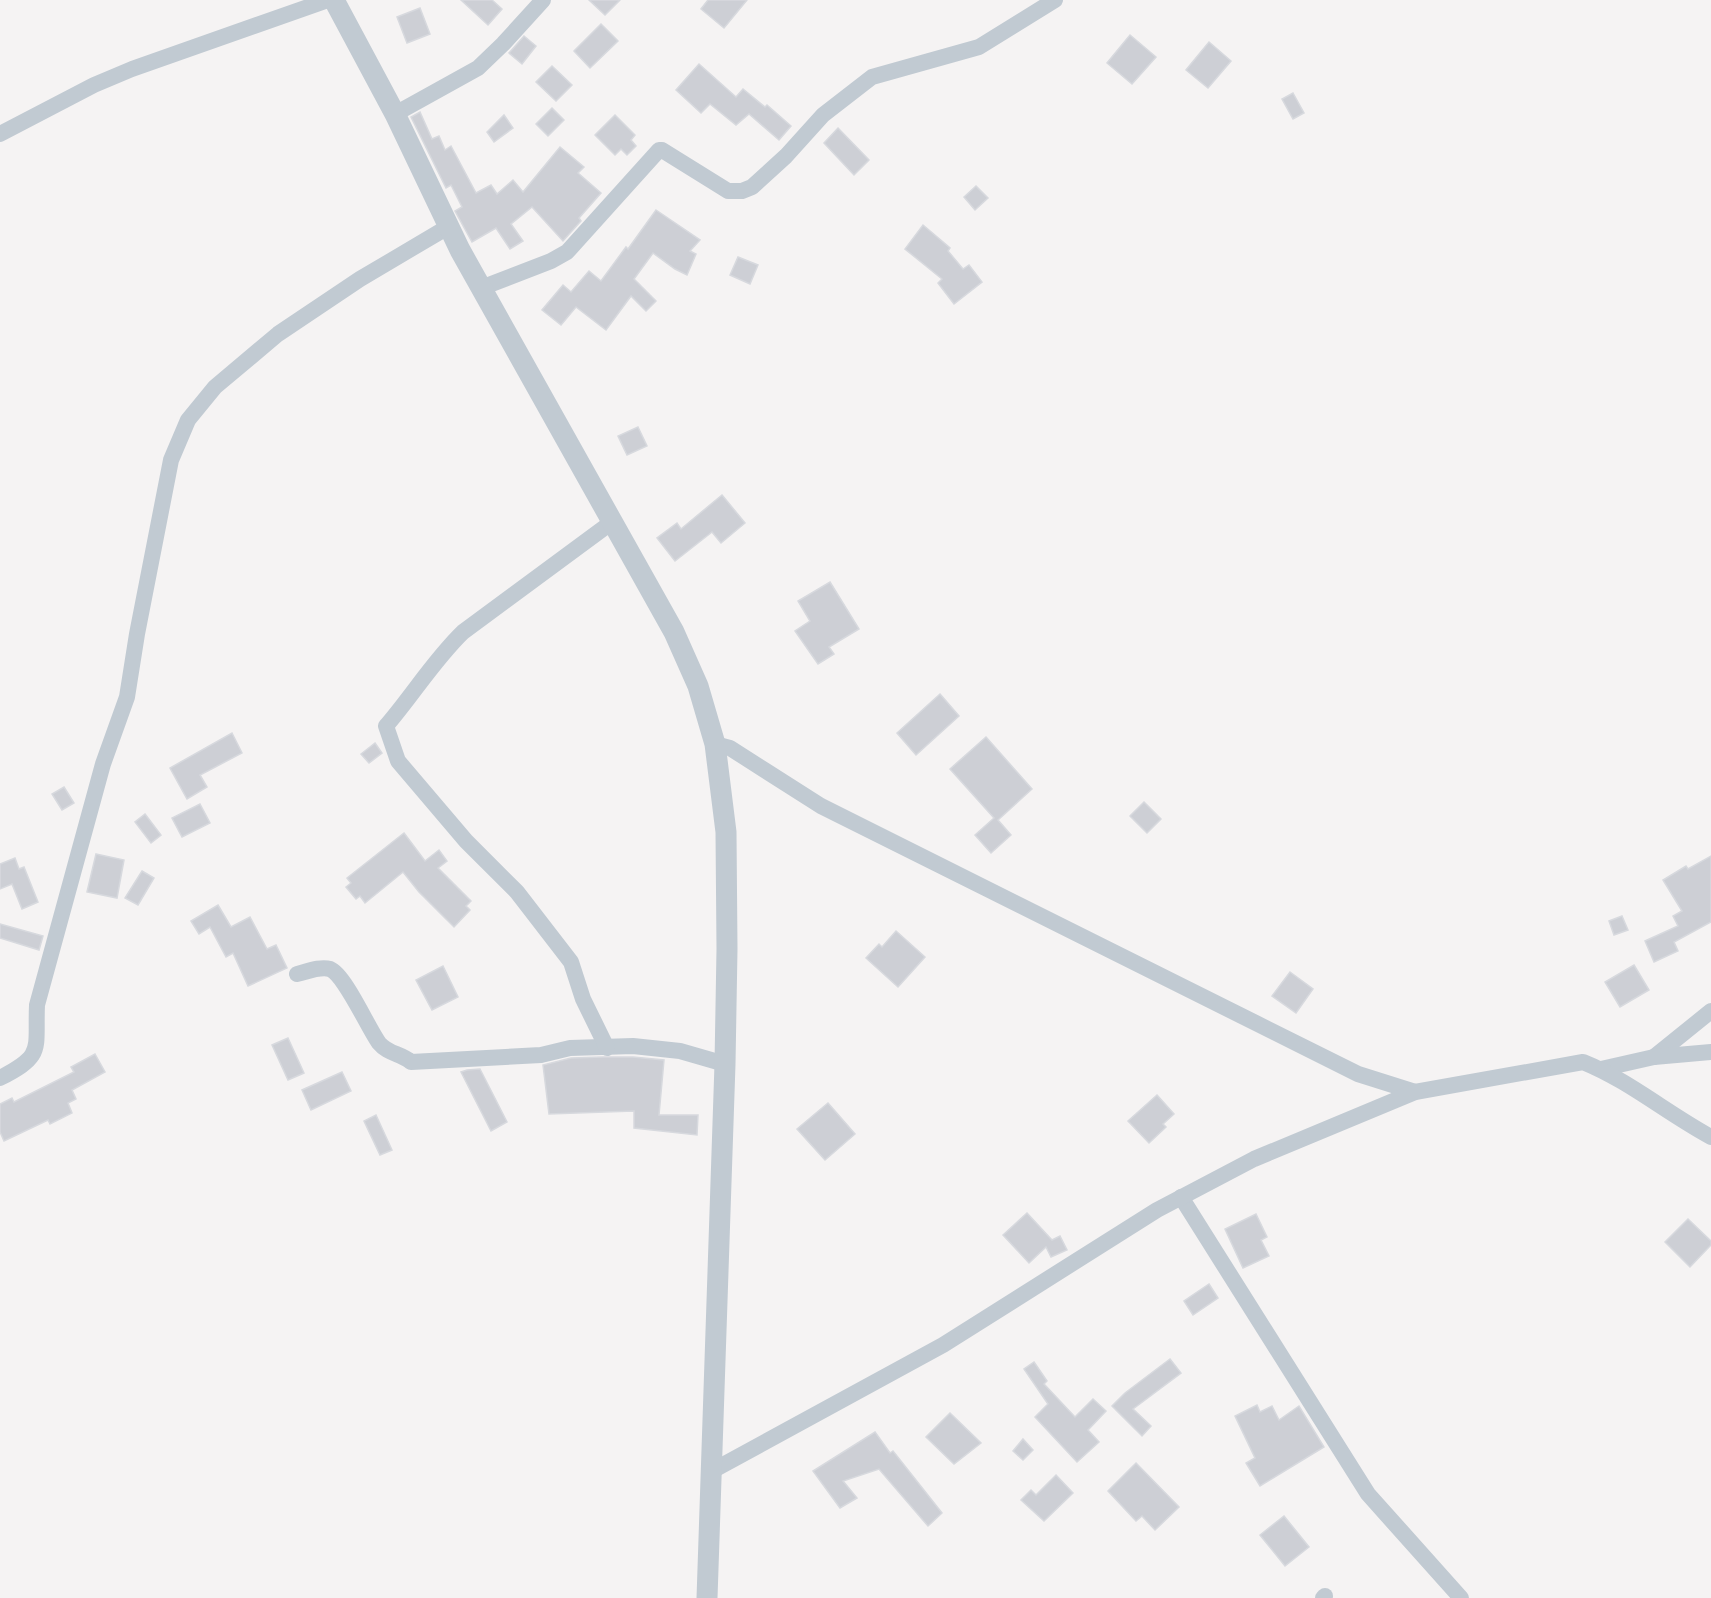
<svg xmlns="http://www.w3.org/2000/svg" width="1711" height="1598" font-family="'PT Sans Narrow',sans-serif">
	<rect width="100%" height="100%" fill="#f5f3f3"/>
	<!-- building -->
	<g fill="#cdcfd5" stroke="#d7d9de" stroke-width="1.5">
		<polygon points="461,0 492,0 502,9 488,25"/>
		<polygon points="589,0 620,0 605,15"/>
		<polygon points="708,0 747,0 724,28 701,9"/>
		<polygon points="420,8 430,34 407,43 397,17"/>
		<polygon points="601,24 618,41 590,68 574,51"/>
		<polygon points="1130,35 1156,57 1132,84 1107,63"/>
		<polygon points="524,36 536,46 522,64 509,53"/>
		<polygon points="1209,42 1231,61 1208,88 1186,70"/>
		<polygon points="699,64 736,97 743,89 765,107 767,105 791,126 779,140 749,114 736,125 710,104 701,113 676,90"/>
		<polygon points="552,66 572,85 556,101 536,82"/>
		<polygon points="1293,93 1304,113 1293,119 1282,99"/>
		<polygon points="552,108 564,120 548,136 536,124"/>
		<polygon points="420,112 432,139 439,136 445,150 451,146 476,193 491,185 497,194 513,180 523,192 560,147 584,167 578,173 601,193 579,218 581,221 563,241 532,207 511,224 523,241 510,249 496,228 472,242 455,211 462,207 451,185 446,188 411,117"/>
		<polygon points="504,115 513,128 494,142 487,132"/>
		<polygon points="615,115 635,135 631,140 636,146 627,155 621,149 615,155 595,135"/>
		<polygon points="838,128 869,160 854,175 824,143"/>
		<polygon points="976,186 988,198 975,210 964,197"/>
		<polygon points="656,210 700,240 690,251 696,254 687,275 675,269 653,253 634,279 656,301 646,311 631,296 606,330 576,307 561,325 542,310 563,285 571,292 589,271 601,281 626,247 628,249"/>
		<polygon points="923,225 950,248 948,251 963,269 969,265 982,282 954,304 938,283 942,279 905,249"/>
		<polygon points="738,257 758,265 750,284 730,275"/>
		<polygon points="638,427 647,446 627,455 618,436"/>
		<polygon points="722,495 745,523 721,543 712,532 675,561 657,538 677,523 681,529"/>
		<polygon points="830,582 859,629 829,647 834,654 818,664 795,631 810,621 798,601"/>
		<polygon points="940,694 959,716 916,755 897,733"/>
		<polygon points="232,733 242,753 200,775 207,787 187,799 170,768"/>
		<polygon points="986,737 1032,789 998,820 1011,835 991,853 975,835 994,818 950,769"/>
		<polygon points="375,743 382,753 369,763 361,754"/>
		<polygon points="64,787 74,803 62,810 52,794"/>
		<polygon points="1144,802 1161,819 1147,833 1130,816"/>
		<polygon points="200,804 210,823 182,837 172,818"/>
		<polygon points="145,814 161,835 151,843 135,822"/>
		<polygon points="404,833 425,861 439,850 447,861 438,868 471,901 466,906 470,910 454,927 419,892 403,872 365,903 360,896 356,899 346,887 351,883 347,878"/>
		<polygon points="96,854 124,860 117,898 87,892"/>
		<polygon points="1711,856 1711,922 1674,942 1678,951 1654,962 1645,941 1678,926 1673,916 1682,911 1663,880 1686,866 1688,869"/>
		<polygon points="15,858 19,869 24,867 38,902 22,909 12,884 0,889 0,864"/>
		<polygon points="142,871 154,878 138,905 125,898"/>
		<polygon points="218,905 231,927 250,917 267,949 276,945 287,968 248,986 233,953 226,957 210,927 199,934 191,921"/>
		<polygon points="1622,916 1628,930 1614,935 1609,921"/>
		<polygon points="0,924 43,936 39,950 0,938"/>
		<polygon points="896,931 925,957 898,987 866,958 879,944 882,947"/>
		<polygon points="1634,965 1649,990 1620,1007 1605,982"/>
		<polygon points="443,966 458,997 432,1010 416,980"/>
		<polygon points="1290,972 1313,989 1296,1013 1272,996"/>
		<polygon points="288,1038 304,1073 288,1080 272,1045"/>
		<polygon points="95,1054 105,1072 72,1090 76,1099 68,1103 72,1113 50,1124 48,1120 4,1141 0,1132 0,1104 12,1098 14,1102 74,1072 71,1067"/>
		<polygon points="603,1057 633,1057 664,1060 659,1115 698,1115 697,1135 634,1128 634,1111 549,1114 543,1065 571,1058"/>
		<polygon points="480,1069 507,1122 491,1131 461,1072 467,1070"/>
		<polygon points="342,1072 351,1091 311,1110 302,1090"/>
		<polygon points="1157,1095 1174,1114 1163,1124 1166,1127 1149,1143 1128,1121"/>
		<polygon points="828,1103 855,1134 825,1160 797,1129"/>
		<polygon points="376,1115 392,1150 380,1155 364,1121"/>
		<polygon points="1027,1213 1052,1240 1060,1236 1067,1250 1051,1257 1046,1247 1029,1263 1003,1235"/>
		<polygon points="1256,1214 1267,1237 1261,1240 1269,1256 1243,1268 1225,1229"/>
		<polygon points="1688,1219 1711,1241 1711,1245 1690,1267 1665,1242"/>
		<polygon points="1209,1284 1218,1298 1193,1315 1184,1301"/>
		<polygon points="1170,1359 1181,1373 1133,1409 1151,1426 1142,1436 1112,1406 1125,1393"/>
		<polygon points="1034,1362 1047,1381 1044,1384 1075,1417 1093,1399 1106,1411 1088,1430 1099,1442 1077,1462 1035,1417 1048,1404 1024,1369"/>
		<polygon points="1257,1405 1260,1412 1272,1406 1279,1420 1299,1406 1324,1447 1260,1486 1246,1463 1255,1458 1235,1416"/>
		<polygon points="950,1413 981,1443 954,1464 926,1437"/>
		<polygon points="875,1432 890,1453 893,1451 942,1513 928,1526 879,1469 843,1481 857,1498 840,1508 813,1471"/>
		<polygon points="1023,1439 1033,1450 1023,1460 1013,1451"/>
		<polygon points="1136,1463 1179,1507 1155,1530 1142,1516 1136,1521 1108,1491"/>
		<polygon points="1056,1475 1073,1493 1044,1521 1021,1500 1031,1490 1036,1495"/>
		<polygon points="1284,1516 1309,1547 1285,1566 1260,1535"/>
	</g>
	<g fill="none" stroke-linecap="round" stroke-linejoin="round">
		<!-- minor -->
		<g stroke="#c1cad2" stroke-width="16">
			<polyline points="395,114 478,68 503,44 543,0"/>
			<polyline points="0,134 94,85 132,69 328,0"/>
			<polyline points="481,288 551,261 567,252 659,150 662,150 728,191 742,191 752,187 786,156 823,115 872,77 979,47 1055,0"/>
			<polyline points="715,744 730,748 821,806 1358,1074 1415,1092"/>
			<path d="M297,974c9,-2 23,-8 33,-5 15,6 38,59 49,74 9,11 21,10 32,19l130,-7 29,-7 63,-2 47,5 45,13"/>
			<path d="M607,1048l-24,-49 -12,-37 -54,-70 -51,-51 -68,-80 -12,-35c26,-30 48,-66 77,-94l149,-110"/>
			<polyline points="1654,1057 1711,1011"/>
			<polyline points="1601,1069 1654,1057 1711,1052"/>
			<path d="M0,1078c45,-23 35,-28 37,-73l66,-241 24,-67 10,-63 34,-174 17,-40 27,-33 63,-53 82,-55 88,-52"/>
			<polyline points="1181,1197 1368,1494 1461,1598"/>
			<path d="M710,1472l233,-127 214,-135 97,-51 161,-67 168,-30c45,18 85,52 128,75"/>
			<polyline points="1323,1598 1325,1596"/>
		</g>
		<!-- tertiary -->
		<polyline stroke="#c1cad2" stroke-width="21" points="334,0 395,114 460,250 674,632 698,686 715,744 726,832 727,949 725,1064 707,1598"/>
	</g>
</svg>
